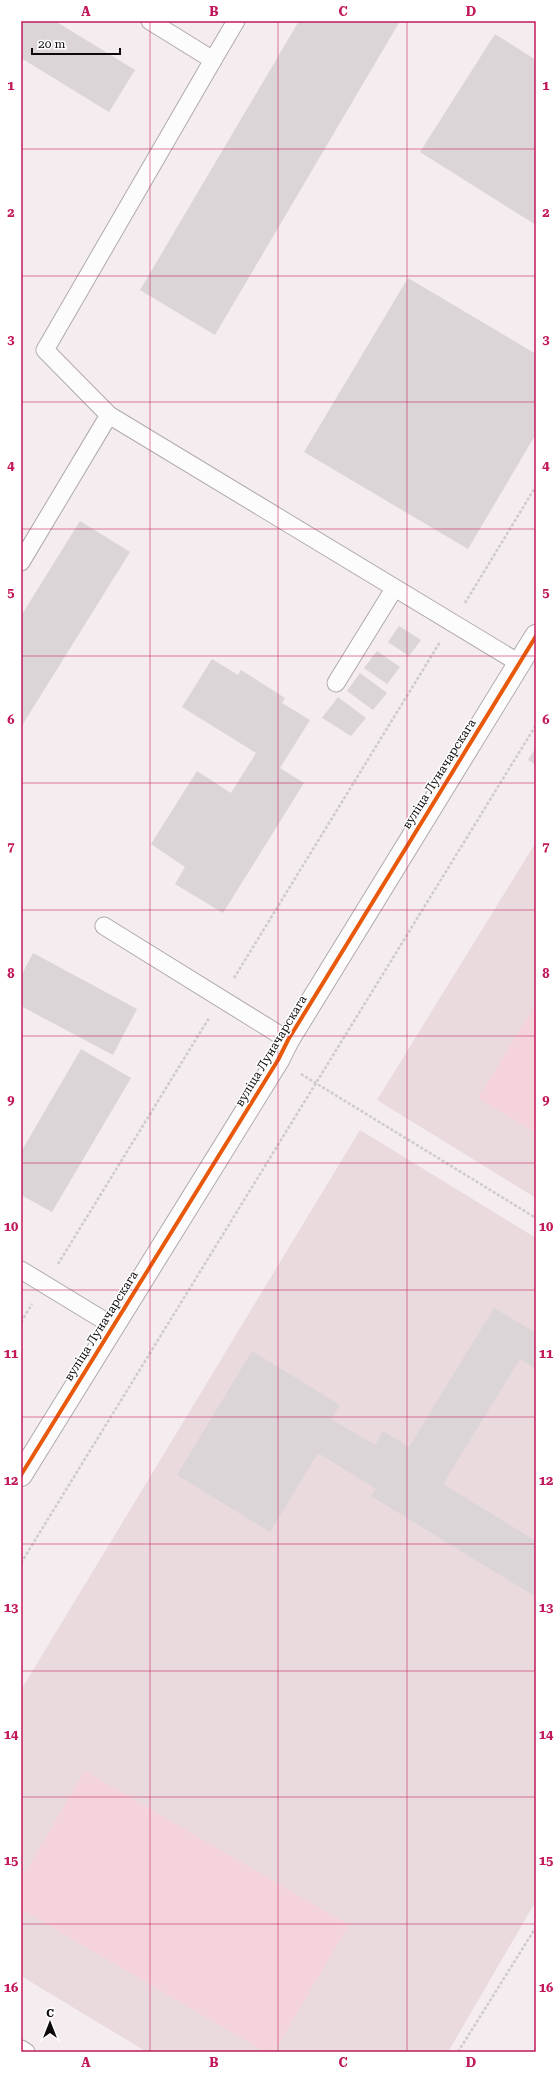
<svg xmlns="http://www.w3.org/2000/svg" width="557" height="2073" font-family="'Roboto Serif',serif">
	<rect width="100%" height="100%" fill="#f4ecee"/>
	<!-- built -->
	<g fill="#eadade">
		<polygon points="536,842 536,1198 377,1100"/>
		<polygon points="360,1130 536,1238 536,1901 448,2052 147,2052 21,1976 21,1690"/>
	</g>
	<!-- green -->
	<g fill="#f5d3da">
		<polygon points="536,1004 536,1133 478,1098"/>
		<polygon points="85,1771 349,1925 274,2052 265,2052 21,1909 21,1879"/>
	</g>
	<!-- building -->
	<g fill="#dbd5d7">
		<polygon points="21,21 55,21 135,70 109,112 21,58"/>
		<polygon points="299,21 400,21 215,335 140,290"/>
		<polygon points="495,34 536,60 536,225 420,152"/>
		<polygon points="408,278 536,354 536,434 468,549 304,452"/>
		<polygon points="80,521 130,552 21,727 21,616"/>
		<polygon points="399,626 421,640 409,656 388,642"/>
		<polygon points="377,651 400,667 387,684 364,668"/>
		<polygon points="212,659 238,675 241,670 285,698 282,703 310,720 280,768 304,783 223,913 175,884 185,867 151,844 197,771 231,793 256,753 182,707"/>
		<polygon points="360,673 387,693 373,710 347,691"/>
		<polygon points="338,697 366,718 351,736 322,718"/>
		<polygon points="536,747 536,765 528,760"/>
		<polygon points="33,953 137,1009 113,1055 21,1006 21,976"/>
		<polygon points="81,1049 131,1078 52,1212 21,1195 21,1152"/>
		<polygon points="494,1308 536,1333 536,1369 520,1359 443,1484 536,1541 536,1597 371,1496 376,1489 318,1453 270,1532 177,1475 252,1351 340,1405 331,1419 375,1445 383,1431 409,1447"/>
	</g>
	<g fill="none" stroke-linecap="round" stroke-linejoin="round">
		<!-- service casing -->
		<g stroke="#b0a9ab" stroke-width="19">
			<g id="service">
				<polyline points="150,21 213,60 45,350 109,415 519,663"/>
				<polyline points="213,60 236,21"/>
				<polyline points="21,562 109,415"/>
				<polyline points="336,683 394,589"/>
				<polyline points="104,926 288,1040"/>
				<polyline points="21,1270 113,1326"/>
				<polyline points="21,2049 26,2052"/>
			</g>
		</g>
		<!-- tertiary casing -->
		<g stroke="#b0a9ab" stroke-width="24">
			<polyline id="tertiary" points="21,1475 278,1060 288,1040 536,636"/>
		</g>
		<!-- path -->
		<g stroke="#cecbcc" stroke-width="2.5" stroke-dasharray="3 2" stroke-linecap="butt">
			<polyline points="465,603 536,486"/>
			<polyline points="234,978 440,642"/>
			<polyline points="301,1074 536,1218"/>
			<polyline points="58,1264 209,1018"/>
			<polyline points="21,1322 32,1304"/>
			<polyline points="21,1563 536,725"/>
			<polyline points="458,2052 536,1927"/>
		</g>
		<!-- service -->
		<use href="#service" stroke="#fdfcfc" stroke-width="17"/>
		<!-- tertiary -->
		<use href="#tertiary" stroke="#fdfcfc" stroke-width="22"/>
		<!-- cycleway casing -->
		<g stroke="#fff" stroke-width="6">
			<polyline id="cycleway" points="21,1475 278,1060 288,1040 536,636"/>
		</g>
		<!-- cycleway -->
		<use href="#cycleway" stroke="#e8590c" stroke-width="4"/>
	</g>
	<!-- grid -->
	<path fill="none" stroke="#c2185b" stroke-width="1" stroke-opacity="0.55" d="M150,21v2031M278,21v2031M407,21v2031M21,149h515M21,276h515M21,402h515M21,529h515M21,656h515M21,783h515M21,910h515M21,1036h515M21,1163h515M21,1290h515M21,1417h515M21,1544h515M21,1671h515M21,1797h515M21,1924h515"/>
	<g text-anchor="middle" stroke-width="3" stroke-linejoin="round" paint-order="stroke">
		<!-- street labels -->
		<g font-size="12" fill="#0e0a0b" stroke="#fff">
			<text transform="translate(439 774) rotate(-58)" y="4">вуліца Луначарскага</text>
			<text transform="translate(271 1051) rotate(-59)" y="4">вуліца Луначарскага</text>
			<text transform="translate(101 1326) rotate(-58)" y="4">вуліца Луначарскага</text>
		</g>
	</g>
	<!-- border -->
	<rect width="557" height="2073" fill="none" stroke="#ffffff" stroke-width="44"/>
	<!-- north arrow -->
	<g transform="translate(50 2023)" stroke="#ffffff" stroke-width="3" paint-order="stroke">
	<path d="M0-3L7 15L0 10L-7 15Z" fill="#0e0a0b"/>
	<text y="-6" font-size="11" font-weight="bold" text-anchor="middle" fill="#0e0a0b">С</text>
	</g>
	<!-- scale -->
	<path d="M32 48v6h88v-6" fill="none" stroke="#0e0a0b" stroke-width="2"/>
	<text x="38" y="48" font-size="12" fill="#0e0a0b" stroke="#ffffff" stroke-width="3" paint-order="stroke">20 m</text>
	<rect x="22" y="22" width="513" height="2029" fill="none" stroke="#c2185b" stroke-width="1.5"/>
	<g font-size="13" text-anchor="middle" font-weight="bold" fill="#c2185b">
		<text x="86" y="16">A</text>
		<text x="214" y="16">B</text>
		<text x="343" y="16">C</text>
		<text x="471" y="16">D</text>
		<text x="11" y="90">1</text>
		<text x="546" y="90">1</text>
		<text x="11" y="217">2</text>
		<text x="546" y="217">2</text>
		<text x="11" y="344">3</text>
		<text x="546" y="344">3</text>
		<text x="11" y="470">4</text>
		<text x="546" y="470">4</text>
		<text x="11" y="597">5</text>
		<text x="546" y="597">5</text>
		<text x="11" y="724">6</text>
		<text x="546" y="724">6</text>
		<text x="11" y="851">7</text>
		<text x="546" y="851">7</text>
		<text x="11" y="978">8</text>
		<text x="546" y="978">8</text>
		<text x="11" y="1104">9</text>
		<text x="546" y="1104">9</text>
		<text x="11" y="1231">10</text>
		<text x="546" y="1231">10</text>
		<text x="11" y="1358">11</text>
		<text x="546" y="1358">11</text>
		<text x="11" y="1485">12</text>
		<text x="546" y="1485">12</text>
		<text x="11" y="1612">13</text>
		<text x="546" y="1612">13</text>
		<text x="11" y="1739">14</text>
		<text x="546" y="1739">14</text>
		<text x="11" y="1865">15</text>
		<text x="546" y="1865">15</text>
		<text x="11" y="1992">16</text>
		<text x="546" y="1992">16</text>
		<text x="86" y="2067">A</text>
		<text x="214" y="2067">B</text>
		<text x="343" y="2067">C</text>
		<text x="471" y="2067">D</text>
	</g>
</svg>
